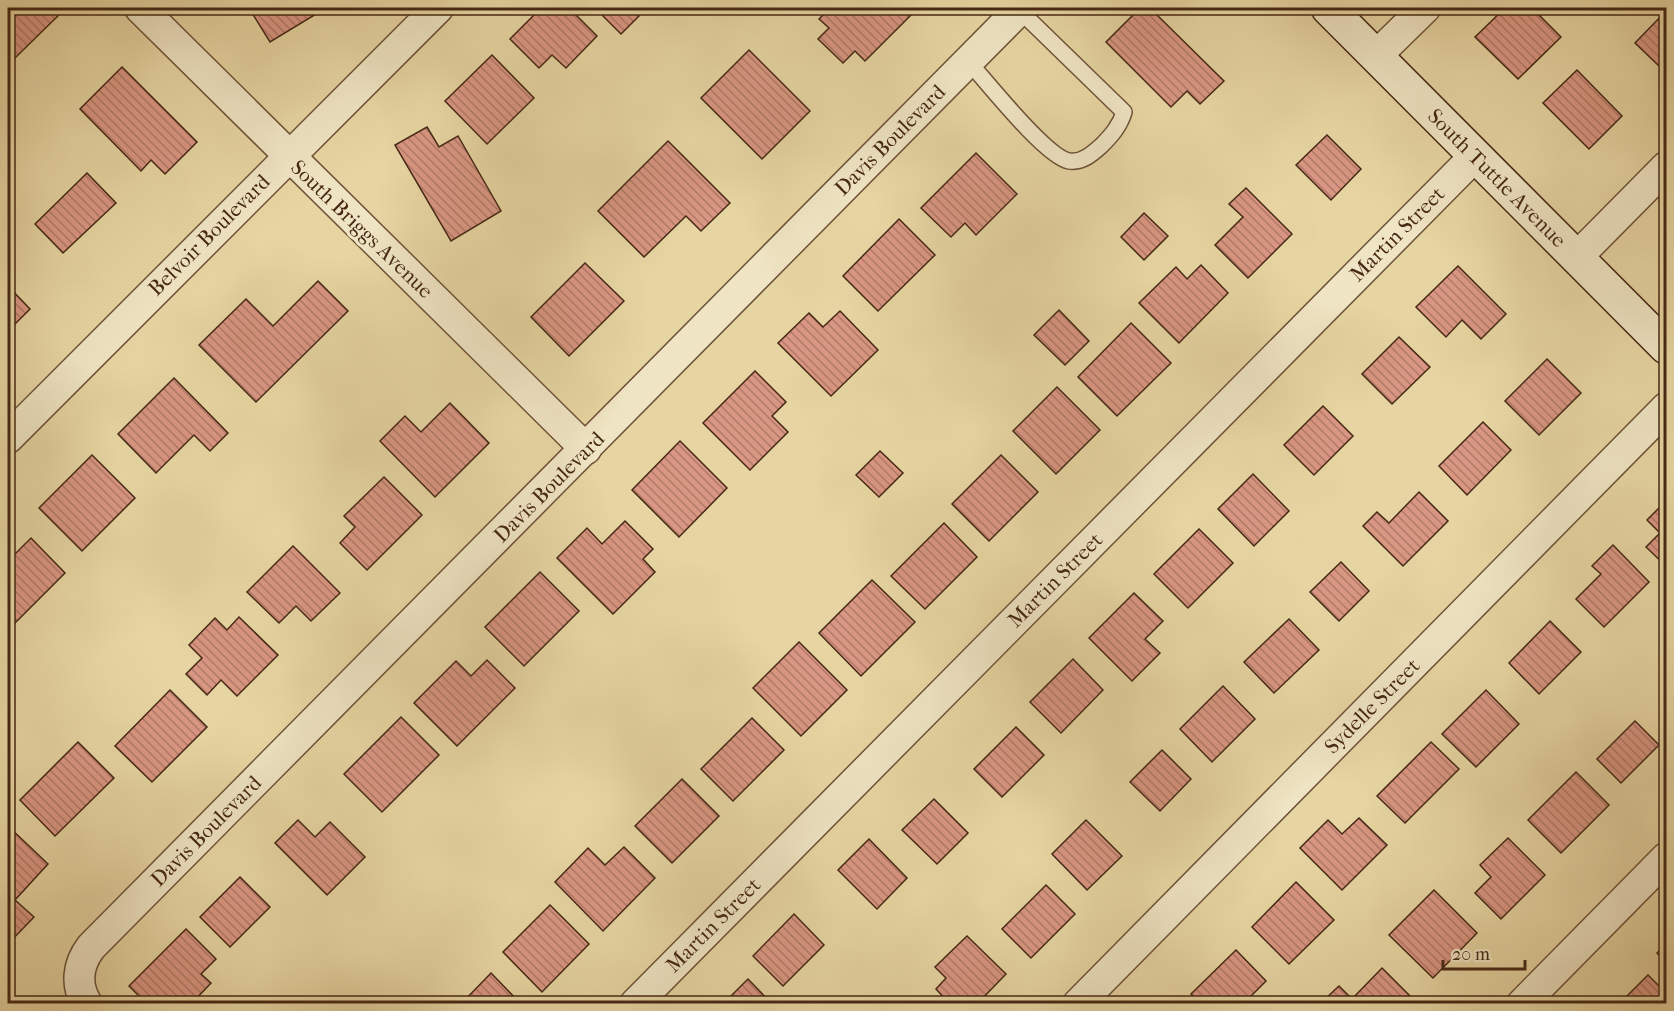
<svg xmlns="http://www.w3.org/2000/svg" width="1674" height="1011" font-family="'IM FELL French Canon',serif">
	<defs>
		<pattern id="building-back-hatch" width="6" height="6" patternUnits="userSpaceOnUse" patternTransform="scale(1.5)"><rect width="6" height="6" fill="#d99682"/><path d="M-1 5l2 2M0 0l6 6M5-1l2 2" fill="none" stroke="#b27a69"/></pattern>
	</defs>
	<rect width="100%" height="100%" fill="#e6d5a2"/>
	<filter id="stains"><feTurbulence type="fractalNoise" baseFrequency=".00333" numOctaves="4"/><feColorMatrix values="0 0 0 0 .2 0 0 0 0 .09 0 0 0 0 .02 0 0 0 .5 -.17"/></filter>
	<radialGradient id="worn" r=".72"><stop offset=".6" stop-color="#630" stop-opacity="0"/><stop offset="1" stop-color="#630" stop-opacity=".3"/></radialGradient>
	<!-- building -->
	<g fill="url(#building-back-hatch)" stroke="#462815" stroke-width="1.5">
		<polygon points="8,8 66,8 15,58 8,51"/>
		<polygon points="249,8 326,8 270,42"/>
		<polygon points="541,8 569,8 597,36 566,68 552,55 539,68 510,39"/>
		<polygon points="595,8 631,8 639,16 621,34"/>
		<polygon points="830,8 918,8 865,61 855,51 843,63 818,39 829,28 819,19"/>
		<polygon points="1125,8 1162,8 1156,14 1224,81 1200,104 1187,91 1171,107 1106,42 1133,15"/>
		<polygon points="1505,8 1532,8 1561,37 1518,79 1475,37"/>
		<polygon points="1666,11 1666,59 1659,66 1635,43"/>
		<polygon points="749,50 810,111 762,159 701,98"/>
		<polygon points="492,55 534,98 487,144 445,101"/>
		<polygon points="122,67 197,142 165,174 151,160 141,171 80,109"/>
		<polygon points="1577,70 1622,116 1589,149 1543,103"/>
		<polygon points="427,127 439,147 458,136 501,211 451,241 395,145"/>
		<polygon points="1327,135 1361,169 1331,200 1296,165"/>
		<polygon points="668,141 730,203 701,231 686,216 644,257 598,211"/>
		<polygon points="976,153 1017,194 976,235 965,223 951,237 921,208"/>
		<polygon points="87,173 116,203 63,253 35,224"/>
		<polygon points="1246,188 1292,234 1248,278 1215,245 1243,217 1229,204"/>
		<polygon points="1144,213 1168,236 1144,260 1121,237"/>
		<polygon points="899,219 935,255 878,311 843,276"/>
		<polygon points="585,263 624,301 569,356 531,317"/>
		<polygon points="1201,265 1228,293 1179,343 1139,303 1176,267 1187,279"/>
		<polygon points="1458,266 1506,314 1481,339 1462,320 1446,337 1416,307"/>
		<polygon points="318,281 348,311 256,402 199,345 246,299 273,326"/>
		<polygon points="8,286 30,309 8,331"/>
		<polygon points="1059,310 1089,341 1065,365 1034,335"/>
		<polygon points="840,311 878,350 831,396 778,343 809,313 823,327"/>
		<polygon points="1131,323 1171,363 1117,416 1078,377"/>
		<polygon points="1399,337 1430,367 1392,404 1362,374"/>
		<polygon points="1547,359 1581,393 1539,435 1505,401"/>
		<polygon points="755,371 786,402 772,416 788,432 750,470 703,423"/>
		<polygon points="174,378 228,433 210,451 194,435 156,473 118,434"/>
		<polygon points="1057,387 1100,430 1056,474 1013,431"/>
		<polygon points="450,403 489,443 435,497 380,441 405,416 421,432"/>
		<polygon points="1323,406 1353,436 1314,475 1284,445"/>
		<polygon points="1483,422 1511,450 1467,495 1439,466"/>
		<polygon points="680,441 727,488 679,537 632,490"/>
		<polygon points="880,451 903,473 879,497 856,475"/>
		<polygon points="92,455 135,498 82,551 39,508"/>
		<polygon points="1001,455 1038,492 989,541 952,504"/>
		<polygon points="1253,474 1289,511 1254,546 1218,509"/>
		<polygon points="384,477 422,515 367,570 340,543 355,527 344,516"/>
		<polygon points="1419,492 1448,521 1403,566 1363,526 1377,512 1389,523"/>
		<polygon points="1666,501 1666,566 1646,547 1660,533 1647,520"/>
		<polygon points="625,521 653,549 643,559 655,572 613,614 557,558 587,528 602,544"/>
		<polygon points="944,523 977,557 925,609 891,576"/>
		<polygon points="1199,529 1233,563 1188,608 1154,574"/>
		<polygon points="31,538 65,573 8,630 8,561"/>
		<polygon points="1613,545 1649,582 1604,627 1576,599 1601,574 1592,566"/>
		<polygon points="293,546 340,593 311,621 296,606 279,623 247,592"/>
		<polygon points="1341,562 1369,591 1339,621 1310,592"/>
		<polygon points="540,572 579,611 524,666 485,627"/>
		<polygon points="872,580 915,622 861,676 819,633"/>
		<polygon points="1134,593 1163,621 1145,639 1160,653 1132,681 1089,638"/>
		<polygon points="239,617 278,655 237,696 221,680 207,695 186,674 202,658 189,645 215,618 227,630"/>
		<polygon points="1289,619 1319,650 1274,693 1244,662"/>
		<polygon points="1550,621 1581,652 1539,694 1509,663"/>
		<polygon points="799,642 847,690 801,736 753,688"/>
		<polygon points="1073,659 1103,690 1061,733 1030,702"/>
		<polygon points="487,660 515,688 457,746 414,703 456,661 471,676"/>
		<polygon points="1223,686 1255,719 1212,762 1180,729"/>
		<polygon points="170,690 207,727 152,782 115,746"/>
		<polygon points="1486,690 1519,724 1476,767 1442,734"/>
		<polygon points="401,717 439,755 382,812 344,774"/>
		<polygon points="752,718 784,750 733,801 701,769"/>
		<polygon points="1635,721 1659,745 1621,783 1597,759"/>
		<polygon points="1016,727 1044,755 1002,797 974,769"/>
		<polygon points="78,742 114,778 55,836 20,800"/>
		<polygon points="1431,742 1459,769 1405,823 1377,796"/>
		<polygon points="1162,750 1191,779 1160,811 1130,782"/>
		<polygon points="1576,772 1609,805 1561,853 1528,820"/>
		<polygon points="682,779 719,816 672,863 635,826"/>
		<polygon points="934,799 968,833 937,864 902,830"/>
		<polygon points="1359,818 1387,845 1342,890 1300,848 1328,820 1342,834"/>
		<polygon points="298,820 315,837 330,822 365,857 327,895 275,843"/>
		<polygon points="1086,820 1122,856 1087,890 1052,854"/>
		<polygon points="8,826 48,864 15,900 34,917 8,944"/>
		<polygon points="1508,838 1545,875 1501,919 1475,893 1491,877 1480,865"/>
		<polygon points="869,839 907,878 877,909 838,870"/>
		<polygon points="624,847 655,878 603,931 555,882 588,848 605,865"/>
		<polygon points="240,877 270,907 230,947 200,917"/>
		<polygon points="1296,882 1334,920 1289,964 1252,927"/>
		<polygon points="1046,885 1075,914 1031,958 1002,929"/>
		<polygon points="1434,890 1477,933 1433,978 1389,935"/>
		<polygon points="550,905 589,944 542,992 503,952"/>
		<polygon points="794,914 824,945 783,986 753,956"/>
		<polygon points="186,929 216,959 201,974 211,983 191,1004 147,1004 129,986"/>
		<polygon points="967,936 1006,974 977,1004 950,1004 936,989 946,978 935,967"/>
		<polygon points="1666,944 1666,963 1657,953"/>
		<polygon points="1236,950 1266,981 1243,1004 1201,1004 1191,994"/>
		<polygon points="1382,968 1412,998 1406,1004 1326,1004 1323,1001 1339,986 1352,999"/>
		<polygon points="491,973 521,1004 461,1004"/>
		<polygon points="1648,975 1666,993 1666,1004 1619,1004"/>
		<polygon points="748,979 772,1004 723,1004"/>
	</g>
	<g fill="none" stroke-linecap="round" stroke-linejoin="round">
		<!-- service casing -->
		<g stroke="#6e5338" stroke-width="18">
			<path id="service" d="M968,61c18,20 78,96 101,100 13,2 23,-7 32,-15 10,-10 19,-20 23,-34l-107,-104"/>
		</g>
		<!-- minor casing -->
		<g stroke="#6e5338" stroke-width="33">
			<g id="minor">
				<polyline points="140,8 586,449"/>
				<polyline points="1376,56 1425,8"/>
				<polyline points="1576,258 1666,167"/>
				<polyline points="8,438 438,8"/>
				<path d="M87,1004c-12,-19 -9,-40 4,-57l930,-939"/>
				<polyline points="635,1004 1475,156"/>
				<polyline points="1078,1004 1666,408"/>
				<polyline points="1522,1004 1666,858"/>
			</g>
		</g>
		<!-- secondary casing -->
		<g stroke="#462815" stroke-width="36">
			<polyline id="secondary" points="1328,8 1666,347"/>
		</g>
		<!-- service -->
		<use href="#service" stroke="#efe4c3" stroke-width="15"/>
		<!-- minor -->
		<use href="#minor" stroke="#efe4c3" stroke-width="30"/>
		<!-- secondary -->
		<use href="#secondary" stroke="#efe4c3" stroke-width="33"/>
	</g>
	<g text-anchor="middle" stroke-width="6" stroke-linejoin="round" paint-order="stroke">
		<!-- street labels -->
		<g font-size="21" fill="#462815" stroke="#efe4c3">
			<text transform="translate(890 140) rotate(-45)" y="7">Davis Boulevard</text>
			<text transform="translate(1497 178) rotate(45)" y="7">South Tuttle Avenue</text>
			<text transform="translate(362 229) rotate(44)" y="7">South Briggs Avenue</text>
			<text transform="translate(1397 234) rotate(-45)" y="7">Martin Street</text>
			<text transform="translate(209 235) rotate(-45)" y="7">Belvoir Boulevard</text>
			<text transform="translate(549 487) rotate(-45)" y="7">Davis Boulevard</text>
			<text transform="translate(1055 580) rotate(-45)" y="7">Martin Street</text>
			<text transform="translate(1372 706) rotate(-45)" y="7">Sydelle Street</text>
			<text transform="translate(206 831) rotate(-45)" y="7">Davis Boulevard</text>
			<text transform="translate(713 925) rotate(-45)" y="7">Martin Street</text>
		</g>
	</g>
	<!-- margin -->
	<rect width="1674" height="1011" fill="none" stroke="#e6d5a2" stroke-width="30"/>
	<rect x="9" y="9" width="1656" height="993" fill="none" stroke="#462815" stroke-width="3"/>
	<rect x="15" y="15" width="1644" height="981" fill="none" stroke="#462815" stroke-width="1.5"/>
	<!-- scale -->
	<path d="M1443 960v9h82v-9" fill="none" stroke="#462815" stroke-width="3"/>
	<text x="1452" y="960" font-size="18" fill="#462815" stroke="#efe4c3" stroke-width="4.5" paint-order="stroke">20 m</text>
	<rect width="100%" height="100%" filter="url(#stains)"/>
	<rect width="100%" height="100%" fill="url(#worn)"/>
</svg>
